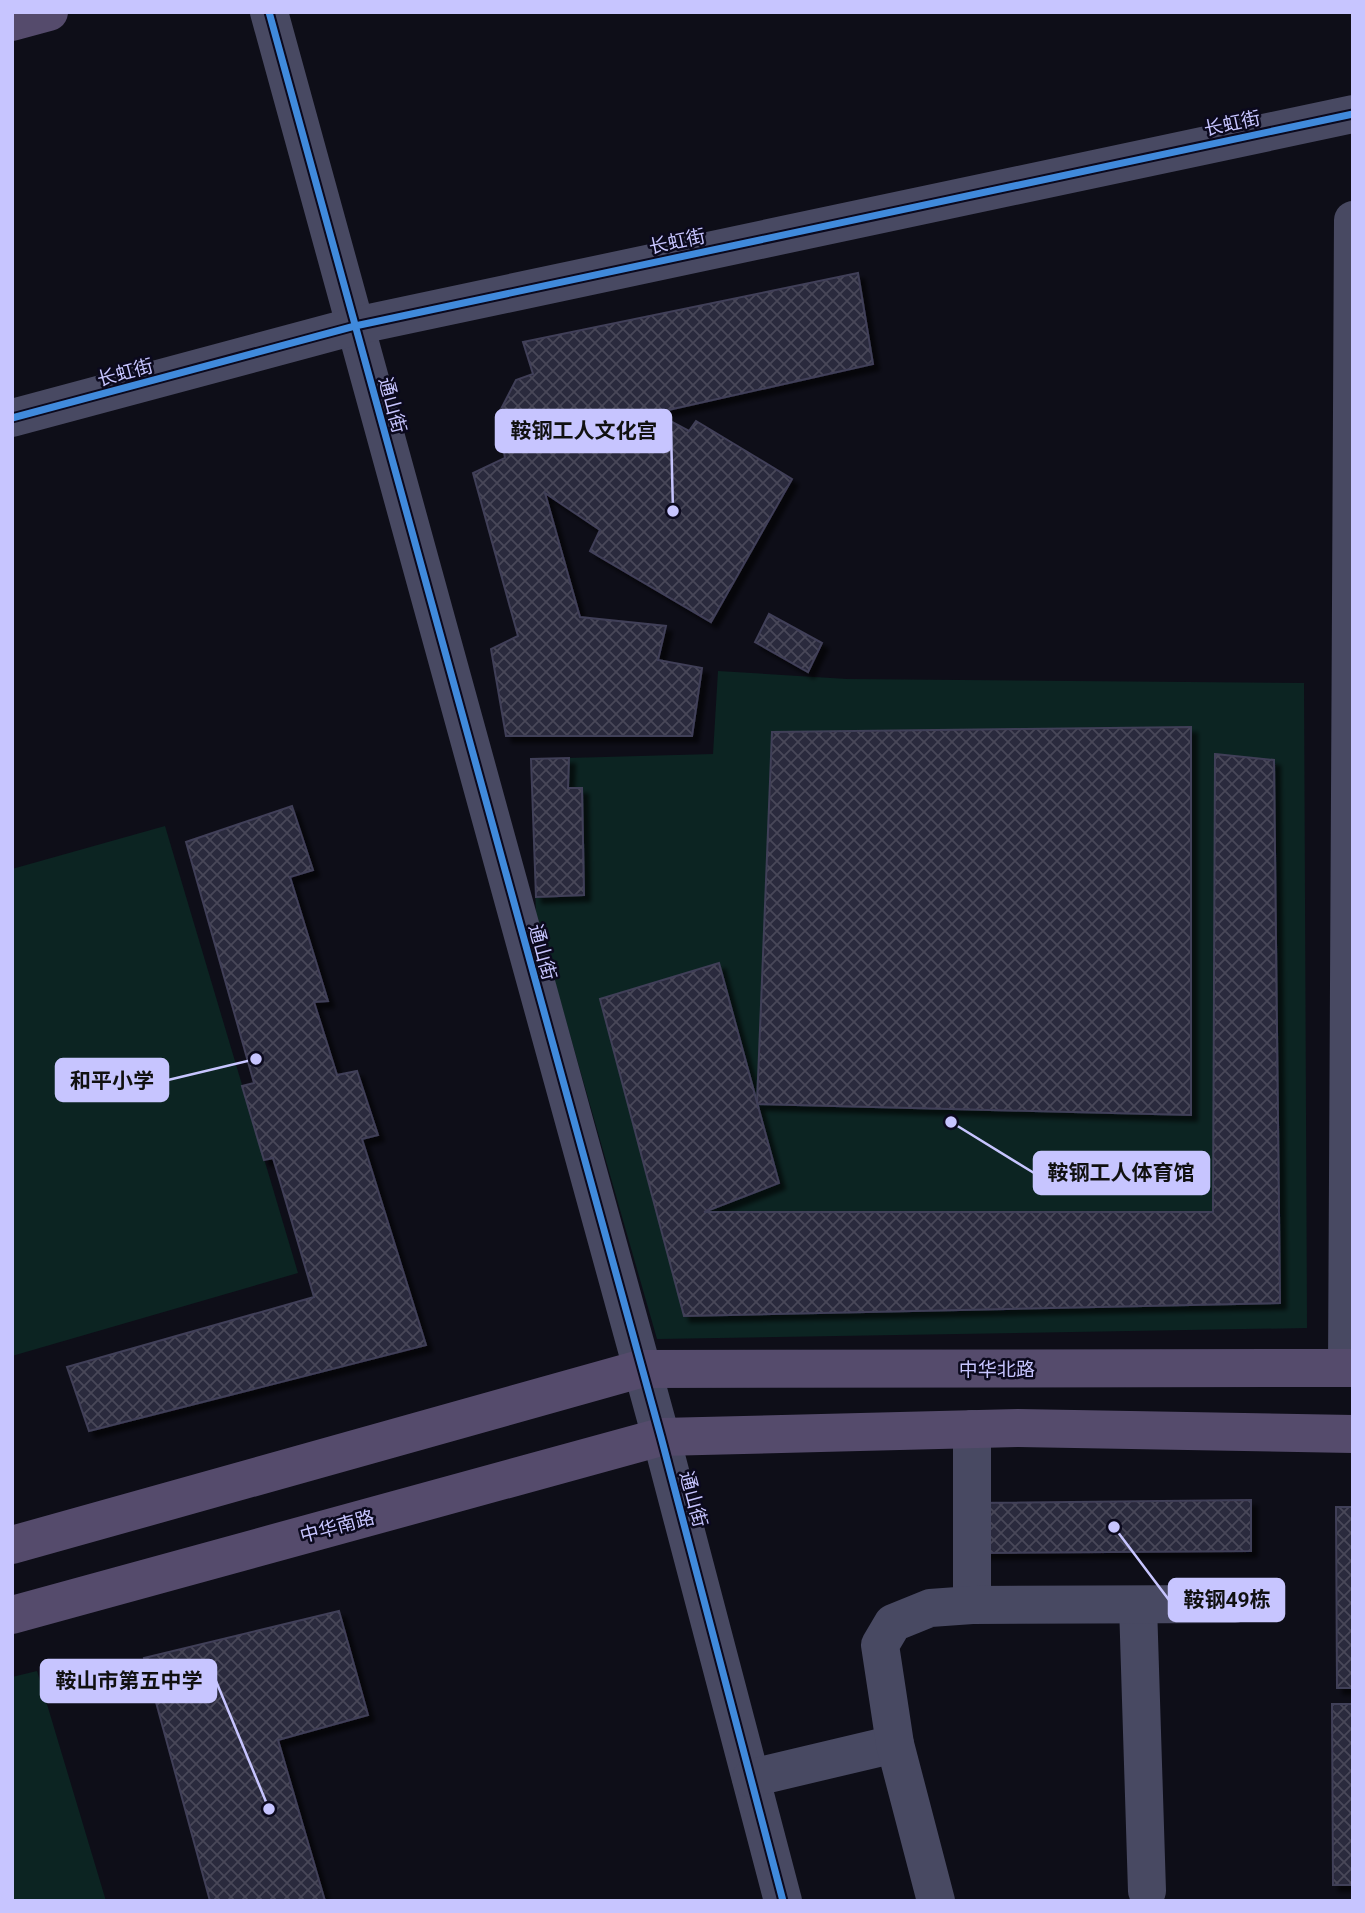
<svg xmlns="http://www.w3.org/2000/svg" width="1365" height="1913" font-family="Roboto,'Noto Sans SC',sans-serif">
	<defs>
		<pattern id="building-cross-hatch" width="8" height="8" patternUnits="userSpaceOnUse" patternTransform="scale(1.75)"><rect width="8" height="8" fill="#2b2a3c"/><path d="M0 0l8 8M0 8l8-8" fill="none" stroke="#484759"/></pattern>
		<filter id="shadow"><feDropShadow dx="6" dy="6" stdDeviation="2" flood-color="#0009"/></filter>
	</defs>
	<rect width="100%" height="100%" fill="#0e0e18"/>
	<!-- pitch -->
	<g fill="#0c2422">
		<polygon points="718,671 847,679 1304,683 1307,1328 657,1339 536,916 531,759 713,754"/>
		<polygon points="165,826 298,1273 12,1356 12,869"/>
		<polygon points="37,1671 106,1901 12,1901 12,1677"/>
	</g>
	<!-- building -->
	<g fill="url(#building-cross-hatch)" stroke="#413f58" stroke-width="2" filter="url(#shadow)">
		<polygon points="858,273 873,364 655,413 689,431 696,421 792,479 711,622 590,551 600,530 545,493 580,617 666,626 658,660 702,668 692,736 506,736 491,649 518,636 473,473 505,458 498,415 516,380 533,374 523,342"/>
		<polygon points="769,614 822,643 808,672 755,642"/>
		<polygon points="1191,727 1191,1115 757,1104 772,732"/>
		<polygon points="1215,754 1274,760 1280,1303 684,1316 600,999 719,963 779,1183 704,1212 1213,1212"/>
		<polygon points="569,758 568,788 582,788 584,895 536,897 531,759"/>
		<polygon points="292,806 313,870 290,877 328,1001 314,1002 337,1075 357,1071 378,1135 362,1139 426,1345 89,1431 67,1367 314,1297 273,1158 264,1160 242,1086 254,1083 186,842"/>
		<polygon points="1251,1500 1251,1551 977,1553 976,1503"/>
		<polygon points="1336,1507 1353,1507 1353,1688 1337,1688"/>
		<polygon points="339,1611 368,1715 278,1740 325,1901 210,1901 144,1658"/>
		<polygon points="1332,1704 1353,1704 1353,1885 1333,1885"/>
	</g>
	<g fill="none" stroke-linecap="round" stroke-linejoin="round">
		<!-- minor -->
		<g stroke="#484962" stroke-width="38">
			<polyline points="269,12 661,1437 783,1901"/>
			<polyline points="12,418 355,326 1353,114"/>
			<polyline points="1347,1368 1353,220"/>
			<polyline points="972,1605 972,1429"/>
			<polyline points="1138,1605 1147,1891"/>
			<polyline points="751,1778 895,1744"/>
			<polyline points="936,1901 895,1744 880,1645 893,1623 930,1608 972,1605 1235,1604"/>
		</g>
		<!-- major -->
		<g stroke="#554b6c" stroke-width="38">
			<polyline points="12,22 49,12"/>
			<polyline points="12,1545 640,1369 1353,1368"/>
			<polyline points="12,1615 661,1437 1018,1428 1353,1434"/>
		</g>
		<!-- cycleway casing -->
		<g stroke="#0b091d" stroke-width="11">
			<g id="cycleway">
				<polyline points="269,12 661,1437 783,1901"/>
				<polyline points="12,418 355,326 1353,114"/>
			</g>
		</g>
		<!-- cycleway -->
		<use href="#cycleway" stroke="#408adc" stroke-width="7"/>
	</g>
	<g text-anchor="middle" stroke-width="5" stroke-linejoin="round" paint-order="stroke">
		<!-- street labels -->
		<g font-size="19" fill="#c7c5ff" stroke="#0b091d">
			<text transform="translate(1232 123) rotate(-12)" y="7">长虹街</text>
			<text transform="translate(677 241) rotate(-12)" y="7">长虹街</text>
			<text transform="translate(125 372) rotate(-15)" y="7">长虹街</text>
			<text transform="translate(393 405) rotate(75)" y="7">通山街</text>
			<text transform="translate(543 952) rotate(75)" y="7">通山街</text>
			<text x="997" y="1376">中华北路</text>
			<text transform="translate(694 1499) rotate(75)" y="7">通山街</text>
			<text transform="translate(337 1526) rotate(-15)" y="7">中华南路</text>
		</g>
	</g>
	<!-- callouts -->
	<path fill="none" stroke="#c7c5ff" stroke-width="2.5" d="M673 511L671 431M256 1059L168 1080M951 1122L1034 1173M1114 1527L1169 1600M269 1809L216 1681"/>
	<g fill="#c7c5ff" stroke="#0b091d" stroke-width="2.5">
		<circle cx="673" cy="511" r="7"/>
		<circle cx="256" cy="1059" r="7"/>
		<circle cx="951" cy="1122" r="7"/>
		<circle cx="1114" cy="1527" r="7"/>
		<circle cx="269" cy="1809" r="7"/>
	</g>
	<g fill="#c7c5ff" stroke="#c7c5ff" stroke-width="2.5">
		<rect x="496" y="410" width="175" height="42" rx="7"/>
		<rect x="56" y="1059" width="112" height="42" rx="7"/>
		<rect x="1034" y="1152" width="175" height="42" rx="7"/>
		<rect x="1169" y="1579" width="115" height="42" rx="7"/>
		<rect x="41" y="1660" width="175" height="42" rx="7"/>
	</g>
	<g font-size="21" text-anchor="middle" font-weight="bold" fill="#111">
		<text x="584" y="438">鞍钢工人文化宫</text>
		<text x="112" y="1088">和平小学</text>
		<text x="1121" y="1180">鞍钢工人体育馆</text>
		<text x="1227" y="1607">鞍钢49栋</text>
		<text x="129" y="1688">鞍山市第五中学</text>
	</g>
	<!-- border -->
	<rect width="1365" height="1913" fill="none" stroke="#c7c5ff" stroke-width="28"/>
</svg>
